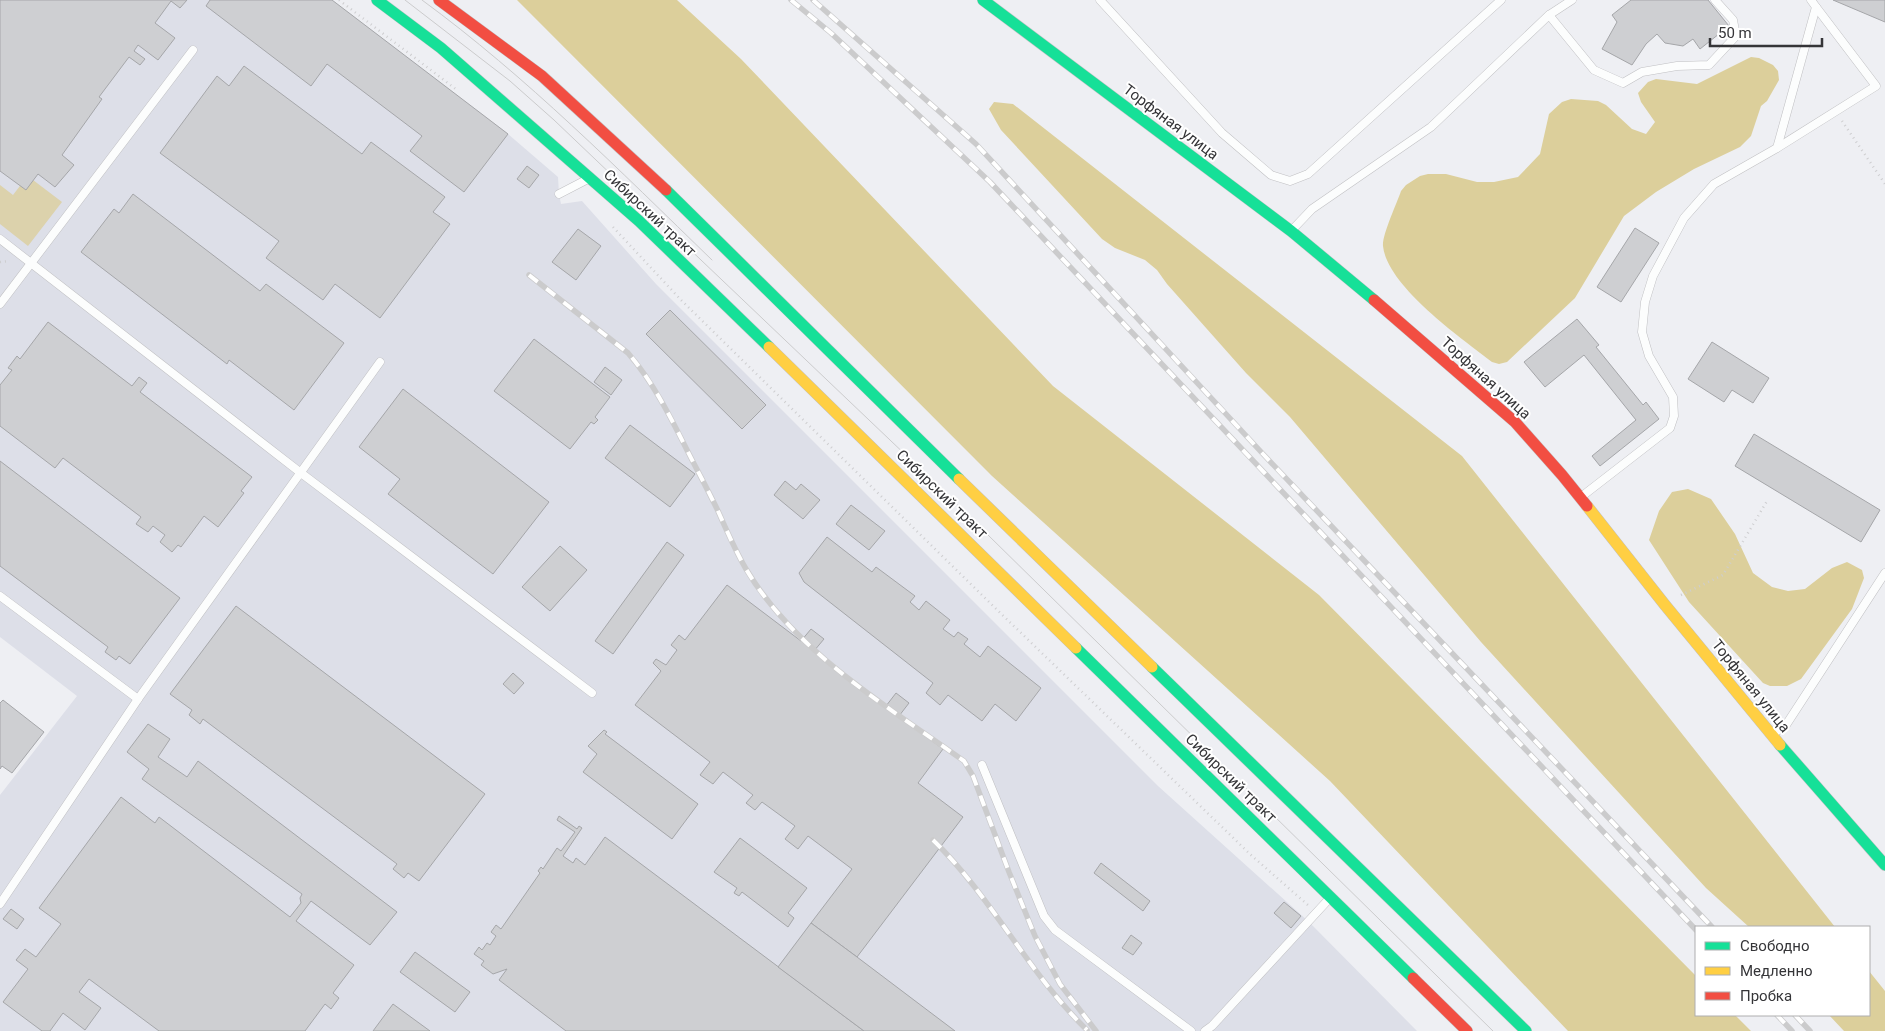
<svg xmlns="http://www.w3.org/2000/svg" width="1885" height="1031" font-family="Roboto,sans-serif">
	<rect width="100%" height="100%" fill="#eeeff3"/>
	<!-- built -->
	<polygon fill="#dddfe8" points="0,0 332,0 508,134 558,177 559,194 561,204 582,201 656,284 1158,786 1309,922 1417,1031 0,1031 0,795 77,696 0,637"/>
	<!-- green -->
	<polygon fill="#dcd2ac" points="33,180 62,202 28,246 0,224 0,185 13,195 23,182"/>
	<!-- forest -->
	<g fill="#dccf9b">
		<polygon points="517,0 677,0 741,59 1053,386 1319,595 1696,976 1696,1015 1735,1015 1751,1031 1568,1031 1330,781 992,476"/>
		<path d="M1751,57l8,1 14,7 5,6 1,9 -12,21 -6,5 -10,30 -11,11 -46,22 -38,23 -32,24 -49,82 -68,64 -8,2 -7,-2c-31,-24 -105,-76 -109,-116 -1,-11 14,-43 18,-55l5,-6 14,-9 8,-2h18l31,8h17l24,-5 22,-23 9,-40 13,-12 9,-3 27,2 8,4 26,24 14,5 9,-12 -14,-20 -3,-9 10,-11 8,-3 41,5z"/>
		<polygon points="994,102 1013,104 1462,456 1835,927 1749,927 1706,888 1481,642 1290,417 1246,373 1167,284 1157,270 1145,260 1115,248 1102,239 1001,130 989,109"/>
		<polygon points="1688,489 1711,499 1735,534 1753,573 1772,587 1788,591 1805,589 1832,568 1847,562 1862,570 1864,578 1852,609 1801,679 1787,686 1770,686 1763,683 1689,602 1649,540 1659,511 1672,492"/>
		<polygon points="1869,971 1885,991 1885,1031 1844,1031 1829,1015 1869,1015"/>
	</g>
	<!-- building -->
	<g fill="#cecfd2" stroke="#a5a6a9">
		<polygon points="0,0 187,0 180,8 171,1 155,23 175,38 158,60 138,45 134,51 145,59 140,65 129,57 99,97 102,99 62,155 74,165 55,187 38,174 26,190 0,171"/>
		<polygon points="210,0 332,0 508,134 464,192 410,151 422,136 327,64 311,86 206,6"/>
		<polygon points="1631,0 1708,0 1729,26 1700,49 1693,39 1683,46 1665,43 1657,34 1646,44 1632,65 1602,49 1617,22 1612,15"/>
		<polygon points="1833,0 1885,0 1885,22"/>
		<polygon points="244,66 362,154 371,142 445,197 433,212 450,224 380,318 335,284 323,300 266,258 279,241 160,153 217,76 229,86"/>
		<polygon points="527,166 539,175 529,188 517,179"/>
		<polygon points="133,194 260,291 266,284 344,343 294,410 229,360 227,364 81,252 114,209 119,213"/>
		<polygon points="1635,228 1659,243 1621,302 1597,287"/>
		<polygon points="578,229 601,246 576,280 552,262"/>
		<polygon points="670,310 766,405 742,429 646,334"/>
		<polygon points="1577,319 1599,345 1596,347 1643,405 1646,402 1659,419 1600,466 1592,456 1636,420 1584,355 1545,387 1524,362"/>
		<polygon points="48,322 132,386 139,377 147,383 140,392 252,477 241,491 244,493 218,527 204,516 181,547 178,545 172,552 160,542 165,535 153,526 148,532 136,524 141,517 63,458 55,468 0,426 0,385 12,370 8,368 17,356 20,359"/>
		<polygon points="534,339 610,397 595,417 598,420 594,424 591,422 570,449 494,391"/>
		<polygon points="1712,342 1769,378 1753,403 1732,390 1724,402 1688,379"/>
		<polygon points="605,367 622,380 611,395 594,382"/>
		<polygon points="403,389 549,502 493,574 388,494 400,479 359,447"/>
		<polygon points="630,425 695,474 670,507 605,458"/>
		<polygon points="1754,434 1880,510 1861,542 1735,466"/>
		<polygon points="0,461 180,598 130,664 119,656 116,660 105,652 108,647 0,566"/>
		<polygon points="785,481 796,490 801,484 820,500 803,519 774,495"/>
		<polygon points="851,505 885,531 869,550 836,524"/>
		<polygon points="827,537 872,572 876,567 915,596 910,602 919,610 926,601 950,620 943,629 954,637 958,632 968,639 964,644 980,657 988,646 1041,688 1016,721 995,704 982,721 948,695 940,705 926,693 933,683 804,582 799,573"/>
		<polygon points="667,542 684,555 613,654 595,641"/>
		<polygon points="560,546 587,570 550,611 522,587"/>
		<polygon points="727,585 801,641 811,629 824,639 814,651 886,706 896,693 909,703 899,716 943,749 918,783 963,817 857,957 811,923 852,869 808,836 798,849 785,839 795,826 762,802 755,810 746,803 753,795 723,772 713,784 700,775 710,762 635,705 661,671 653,663 656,659 666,665 677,650 671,645 679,635 685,640"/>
		<polygon points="236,606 485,794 419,881 408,873 404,878 393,869 397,864 203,719 200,724 189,715 192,710 170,694"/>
		<polygon points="513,673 524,683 514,694 503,684"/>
		<polygon points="3,700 44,732 12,773 2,766 0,769 0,703"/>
		<polygon points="148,724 170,739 158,757 187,777 198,761 397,912 370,945 311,901 296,921 354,965 333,993 339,998 331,1009 325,1004 305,1031 159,1031 89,979 79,992 101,1008 85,1030 63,1013 50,1031 42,1031 3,1002 28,969 16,960 25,949 36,957 61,924 39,908 121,797 155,823 159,817 290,917 301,903 300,898 302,894 142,779 149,769 127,752"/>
		<polygon points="604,730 607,732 605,734 698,804 672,839 583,772 597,754 588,746"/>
		<polygon points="559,816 577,829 579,826 582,828 563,856 573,863 576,858 585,865 605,837 864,1031 566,1031 499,980 507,969 493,974 481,965 484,961 474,954 479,947 482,950 487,943 490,945 496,936 491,932 496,925 501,929 540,873 538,871 541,867 543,869 557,848 561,851 575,832 557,820"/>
		<polygon points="740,838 807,888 788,913 794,918 788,927 742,892 739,896 734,893 737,888 714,872"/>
		<polygon points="1101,863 1150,901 1143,911 1094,873"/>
		<polygon points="1284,902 1301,916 1291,928 1274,913"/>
		<polygon points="11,909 24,919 17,929 3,919"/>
		<polygon points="811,923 857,957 955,1031 864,1031 778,967"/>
		<polygon points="1131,935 1142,943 1133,955 1122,948"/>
		<polygon points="415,952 470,992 455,1012 400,972"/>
		<polygon points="393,1004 430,1031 373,1031"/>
	</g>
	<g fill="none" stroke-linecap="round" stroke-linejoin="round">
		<!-- lane casing -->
		<g stroke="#c0c0c3" stroke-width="9">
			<g id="lane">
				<polyline points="1100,0 1222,133 1271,175 1290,181 1308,174 1501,0"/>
				<polyline points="1549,15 1572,0"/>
				<polyline points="1777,148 1876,86 1816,7"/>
				<polyline points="559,194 586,180"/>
				<polyline points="1293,229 1312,209 1431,127 1549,15 1594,70 1623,83 1642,72 1677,66 1709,65 1736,36 1733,20 1715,0"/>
				<polyline points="0,239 301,473 592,693"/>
				<polyline points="0,304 193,50"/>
				<polyline points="1581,497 1670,428 1674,416 1673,397 1649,356 1642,332 1645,302 1653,276 1684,218 1714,184 1777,148 1816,7 1811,0"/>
				<polyline points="0,596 138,699"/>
				<polyline points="1774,733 1786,725 1885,573"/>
				<polyline points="982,765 1044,916 1055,930 1191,1031"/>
				<polyline points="0,904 138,699 380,362"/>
				<polyline points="1205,1031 1212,1026 1328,900"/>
			</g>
		</g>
		<!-- fast casing -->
		<g stroke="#c0c0c3" stroke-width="12">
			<g id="fast">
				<polyline points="377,0 441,48 639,221 769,347"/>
				<polyline points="983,0 1291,231 1374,300"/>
				<polyline points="666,190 959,479"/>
				<polyline points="1076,648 1413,978"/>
				<polyline points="1152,667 1526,1031"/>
				<polyline points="1780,745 1885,865"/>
			</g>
		</g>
		<!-- slow casing -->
		<g stroke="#c0c0c3" stroke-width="12">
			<g id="slow">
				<polyline points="769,347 1076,648"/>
				<polyline points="959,479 1152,667"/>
				<polyline points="1587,506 1665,605 1780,745"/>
			</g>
		</g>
		<!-- jam casing -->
		<g stroke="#c0c0c3" stroke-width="12">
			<g id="jam">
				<polyline points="439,0 542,76 666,190"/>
				<polyline points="1374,300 1515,422 1562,475 1587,506"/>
				<polyline points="1413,978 1467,1031"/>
			</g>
		</g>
		<!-- path -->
		<g stroke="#ceced0" stroke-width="2.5" stroke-dasharray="1 4" stroke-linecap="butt">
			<polyline points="339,0 457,90"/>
			<polyline points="1842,121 1885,184"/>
			<polyline points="613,227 681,300 989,602 1251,855 1309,906"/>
			<polyline points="0,262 10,261"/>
			<polyline points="1681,595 1723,575 1767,501"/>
		</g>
		<!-- lane -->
		<use href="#lane" stroke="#fcfdfd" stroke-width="8"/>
		<!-- fast -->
		<use href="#fast" stroke="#16e098" stroke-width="11"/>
		<!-- slow -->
		<use href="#slow" stroke="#ffcf43" stroke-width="11"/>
		<!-- jam -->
		<use href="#jam" stroke="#f24e42" stroke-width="11"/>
		<!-- tram -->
		<g stroke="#cbcbcc" stroke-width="1">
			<polyline points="405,0 510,81 554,120 932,480 1493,1031"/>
			<path d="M422,0c105,77 197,170 290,260"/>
		</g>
		<!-- rail casing -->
		<g stroke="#cbcbcc" stroke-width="5.5">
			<g id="rail">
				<polyline points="791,0 831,33 990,182 1696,930"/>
				<polyline points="813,0 976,144 1263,454 1712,927"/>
				<path d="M529,275l99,78c25,29 42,63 59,97 10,20 21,40 31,61 9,20 17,39 28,58 49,83 141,137 218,192l9,15 36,96 26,64 25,48 36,47"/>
				<path d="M933,840c59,57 95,133 154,190"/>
				<polyline points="1777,1015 1792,1031"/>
				<polyline points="1795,1015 1810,1031"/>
			</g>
		</g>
		<!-- rail -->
		<use href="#rail" stroke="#fff" stroke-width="4" stroke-dasharray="11" stroke-linecap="butt"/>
	</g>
	<g text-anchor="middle" stroke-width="4" stroke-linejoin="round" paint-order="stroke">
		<!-- street labels -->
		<g font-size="15" fill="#353538" stroke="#fff">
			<text transform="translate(1171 122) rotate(37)" y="5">Торфяная улица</text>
			<text transform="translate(650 213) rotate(43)" y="5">Сибирский тракт</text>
			<text transform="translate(1486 378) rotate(42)" y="5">Торфяная улица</text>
			<text transform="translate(942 494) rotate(44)" y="5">Сибирский тракт</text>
			<text transform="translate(1751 686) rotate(51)" y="5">Торфяная улица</text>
			<text transform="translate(1231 778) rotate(44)" y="5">Сибирский тракт</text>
		</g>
	</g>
	<!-- legend -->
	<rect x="1695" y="926" width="175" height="90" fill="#ffffff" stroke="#aeaeaf"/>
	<rect x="1705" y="942" width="25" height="8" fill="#16e098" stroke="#aeaeaf"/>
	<text x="1740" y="951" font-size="15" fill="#353538">Свободно</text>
	<rect x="1705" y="967" width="25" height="8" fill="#ffcf43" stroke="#aeaeaf"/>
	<text x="1740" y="976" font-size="15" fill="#353538">Медленно</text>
	<rect x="1705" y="992" width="25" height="8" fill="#f24e42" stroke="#aeaeaf"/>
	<text x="1740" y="1001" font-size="15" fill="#353538">Пробка</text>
	<!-- scale -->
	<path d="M1710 38v8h112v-8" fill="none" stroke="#353538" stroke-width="2.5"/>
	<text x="1718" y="38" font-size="15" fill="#353538" stroke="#ffffff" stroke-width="4" paint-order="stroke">50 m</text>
</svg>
